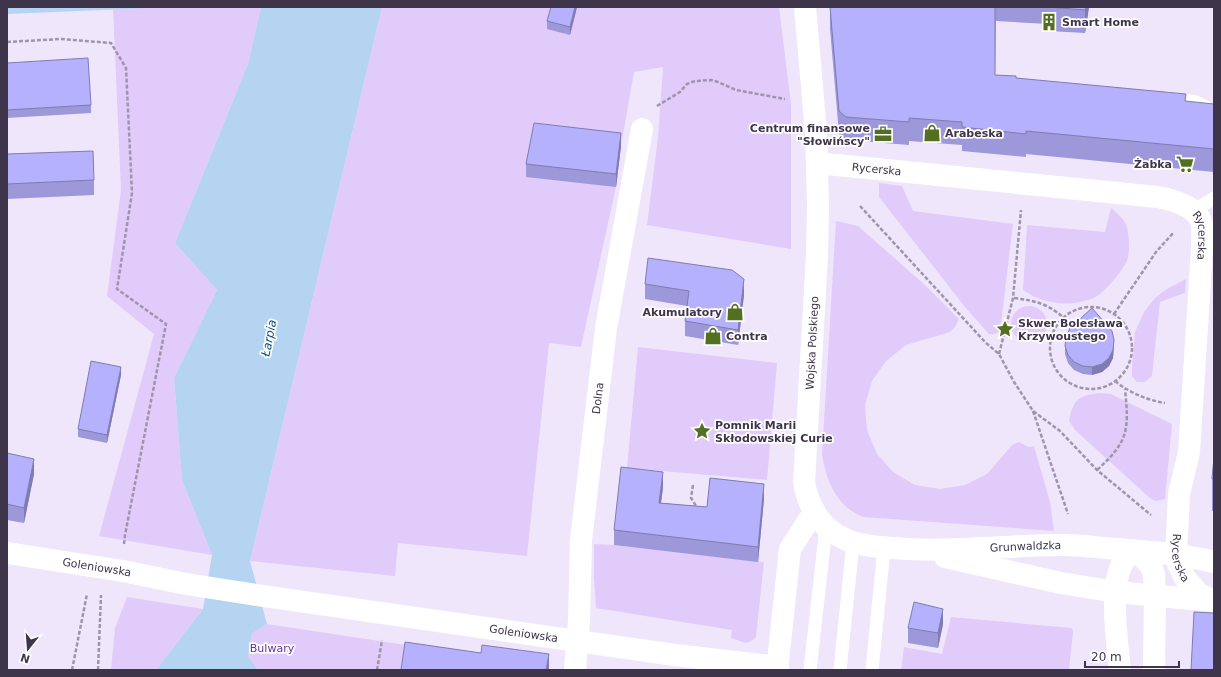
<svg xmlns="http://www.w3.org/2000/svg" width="1221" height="677" font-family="'DejaVu Sans',sans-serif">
	<rect width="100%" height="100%" fill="#f0e6fc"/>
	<!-- green -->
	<g fill="#e1cbfa">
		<polygon points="174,7 261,7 248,64 175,243 217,290 174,378 182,480 212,555 99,536 154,334 107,296 121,190 113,9"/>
		<polygon points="382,7 779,7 791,104 791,249 647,225 658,137 663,67 634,72 621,146 616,187 581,347 549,343 527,556 398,543 395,576 250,561"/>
		<polygon points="879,183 902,186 913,211 1013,224 1000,332 994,334 989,334 965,307 879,197"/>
		<path d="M1111,208c5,4 12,10 15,16 3,7 4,25 2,33 -2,10 -19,30 -27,36 -4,4 -12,7 -17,8 -21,6 -44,1 -61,-11l4,-65 78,7z"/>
		<path d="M836,221l22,5 67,59 34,34 -4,8 -5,5 -44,13 -20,16 -14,20 -7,24 2,25 10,24 16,18 22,13 25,4 25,-4 22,-11 25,-29 7,-3 10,5 5,-1 16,56 4,29 -191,-14c-27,-11 -37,-37 -41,-63z"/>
		<polygon points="1186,279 1185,293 1160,302 1152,376 1145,382 1137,382 1132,376 1132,367 1135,332 1144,312 1155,298 1167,289"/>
		<circle cx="1029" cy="324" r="18"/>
		<polygon points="638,347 777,363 767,480 627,468"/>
		<path d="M1100,393l11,1 61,30 -7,75 -9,2 -5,-2 -76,-69 -6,-9c4,-22 10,-26 31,-28z"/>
		<path d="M594,544l20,1 150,17 -8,75c-9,10 -14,4 -25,1l1,-8 -136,-22 -2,-31z"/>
		<polygon points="127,597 203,609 156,670 111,670 115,628"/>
		<polygon points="951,617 1072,628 1073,632 1069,670 901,670 904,647 942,654"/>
		<polygon points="267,624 406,645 401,670 258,670 248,656 252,632"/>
	</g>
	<!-- water -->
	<g fill="#b4d4f1">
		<polygon points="7,7 174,7 7,14"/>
		<polygon points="261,7 382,7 250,561 267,624 252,633 248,656 258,670 156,670 203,609 212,555 182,480 174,378 217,290 175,243 248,64"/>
	</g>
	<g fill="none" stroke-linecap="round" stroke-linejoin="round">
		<!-- path -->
		<g stroke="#9f95ab" stroke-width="2.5" stroke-dasharray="4 2" stroke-linecap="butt">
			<polyline points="7,42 61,39 111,43 126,68 132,193 117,289 166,324 125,535 124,544"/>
			<polyline points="657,106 680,92 687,84 695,81 711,80 718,82 736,90 785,99"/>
			<polyline points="860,206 985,342 999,354 1014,382 1033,411 1060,431 1097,470 1151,515"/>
			<path d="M1014,298c21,3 33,5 50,20"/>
			<circle cx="1091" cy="348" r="41"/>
			<polyline points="1114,314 1156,252 1174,232"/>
			<polyline points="999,354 1013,298 1021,210"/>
			<path d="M1115,381c15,12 32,19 50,22"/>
			<polyline points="1033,411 1068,514"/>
			<path d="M1097,470c32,-29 32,-40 28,-81"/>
			<polyline points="693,485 691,498 698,509"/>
			<polyline points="72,670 87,594"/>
			<polyline points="98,670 101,595"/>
			<polyline points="377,670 382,640"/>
		</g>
		<!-- lane -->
		<g stroke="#fff" stroke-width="13">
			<polyline points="1168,98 1196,102 1214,111"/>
			<polyline points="1193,211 1214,198"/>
			<polyline points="810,670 826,527"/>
			<polyline points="840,670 853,543"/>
			<polyline points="872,670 884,548"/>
		</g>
		<!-- street -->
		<g stroke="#fff" stroke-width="22">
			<path id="s1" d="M817,163l341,34c15,3 39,9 44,27 1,8 0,17 0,25l-13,203 -10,42 -3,62 3,10 6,12 14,16 15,7"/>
			<path id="s2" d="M7,553l116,18 63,13 84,13 405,58 103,12"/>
			<path id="s3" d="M575,670l4,-49 2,-81 25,-212 36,-199"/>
			<polyline points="777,670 790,549 814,512"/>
		</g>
		<!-- secondary -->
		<g stroke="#fff" stroke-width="22">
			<path id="s4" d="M805,7l11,126 2,73 -1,50 -13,226c4,25 18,48 43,58 15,6 31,7 47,8 56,5 113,-3 170,-3 18,0 36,3 54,4 32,3 65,5 96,13"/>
			<polyline points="1136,551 1145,559 1152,568 1154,575 1155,596 1154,670"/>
			<polyline points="945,557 1061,583 1116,592 1214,601"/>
			<path d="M1120,670c-3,-28 -10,-79 1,-104 4,-7 8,-12 15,-15"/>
		</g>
	</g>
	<!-- wall -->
	<g fill="#9c98d9">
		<polygon points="577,7 570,35 547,29 547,21"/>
		<polygon points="830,7 1089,7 1085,33 1048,31 1048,24 996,21 995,75 1186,101 1214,106 1214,172 1026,154 1026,157 962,151 962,145 909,141 909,145 846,140 839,134 830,29"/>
		<polygon points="7,63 91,105 91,113 7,118"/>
		<polygon points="621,146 616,187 526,177 526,164"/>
		<polygon points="7,154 94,180 94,195 7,199"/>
		<polygon points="645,284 744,295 738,345 685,336 685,321 687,306 645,299"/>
		<polygon points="1065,346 1114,348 1113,358 1109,366 1102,372 1092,375 1083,374 1074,370 1068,363 1065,354"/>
		<polygon points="121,375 107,443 78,437 78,429"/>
		<polygon points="7,453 34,474 24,523 7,520"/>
		<polygon points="1214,457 1214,511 1212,511 1212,479"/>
		<polygon points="663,487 661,503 707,507 764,499 758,562 614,545 614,530"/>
		<polygon points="943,624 938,648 908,643 908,628"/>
	</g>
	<!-- shaded-wall -->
	<g fill="#7f7cb0">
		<polygon points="575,7 577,7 570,35 570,27"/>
		<polygon points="1086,7 1089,7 1085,33 1085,10"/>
		<polygon points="621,133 621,146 616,187 616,174"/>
		<polygon points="744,279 744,295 738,345 738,330"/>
		<polygon points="1114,340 1113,358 1109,366 1102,372 1092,375 1092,367"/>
		<polygon points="121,367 121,375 107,443 107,435"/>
		<polygon points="34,459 34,474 24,523 24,508"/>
		<polygon points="663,472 663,487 659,518 659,503"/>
		<polygon points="764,484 764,499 758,562 758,547"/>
		<polygon points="943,609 943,624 938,648 938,633"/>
		<polygon points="549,654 549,670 546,670"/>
	</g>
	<!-- building -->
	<g fill="#b5b1fc" stroke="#7f7cb0">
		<polygon points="551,7 575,7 570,27 547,21"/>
		<polygon points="830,7 995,7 995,75 1016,76 1016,78 1186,94 1185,101 1214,104 1214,149 1026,131 1026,134 962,127 962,122 909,118 909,122 846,117 839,111"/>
		<polygon points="1048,7 1086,7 1085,10"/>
		<polygon points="88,58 91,105 7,110 7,63"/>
		<polygon points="534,123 621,133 616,174 526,164"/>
		<polygon points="93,151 94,180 7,184 7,154"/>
		<polygon points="648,258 732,270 744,279 738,330 685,321 689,291 645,284"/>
		<polygon points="1092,308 1112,331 1114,340 1113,350 1109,358 1102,364 1092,367 1083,366 1074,362 1068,355 1065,346 1066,337 1070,328"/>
		<polygon points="91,361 121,367 107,435 78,429"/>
		<polygon points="7,453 34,459 24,508 7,504"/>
		<polygon points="1214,457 1214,479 1212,479"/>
		<polygon points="621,467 663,472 659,503 707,507 710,478 764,484 758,547 614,530"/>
		<polygon points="914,602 943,609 938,633 908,628"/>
		<polygon points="1194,612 1214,613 1214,670 1191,670"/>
		<polygon points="405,642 481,653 482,645 549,654 546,670 401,670"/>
	</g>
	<!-- icons -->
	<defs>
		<g id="building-bare" transform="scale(1.38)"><path d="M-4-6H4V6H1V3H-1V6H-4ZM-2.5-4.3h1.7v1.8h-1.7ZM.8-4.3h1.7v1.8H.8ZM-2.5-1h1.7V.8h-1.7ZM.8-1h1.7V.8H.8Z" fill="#556f21" stroke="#fff" stroke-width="2.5" paint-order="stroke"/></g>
		<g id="shop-bare" transform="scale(1.38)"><path d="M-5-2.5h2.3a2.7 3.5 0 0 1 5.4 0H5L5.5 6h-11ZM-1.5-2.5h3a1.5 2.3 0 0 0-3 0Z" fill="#556f21" stroke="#fff" stroke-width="2.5" paint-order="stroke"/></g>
		<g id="office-bare" transform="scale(1.38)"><path d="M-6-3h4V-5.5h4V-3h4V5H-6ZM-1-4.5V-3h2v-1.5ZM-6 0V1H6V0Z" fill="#556f21" stroke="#fff" stroke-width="2.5" paint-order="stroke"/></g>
		<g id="supermarket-bare" transform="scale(1.38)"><path d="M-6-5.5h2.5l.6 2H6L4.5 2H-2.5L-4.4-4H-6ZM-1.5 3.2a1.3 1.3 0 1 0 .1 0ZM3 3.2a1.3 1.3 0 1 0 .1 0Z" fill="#556f21" stroke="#fff" stroke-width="2.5" paint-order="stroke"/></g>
		<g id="sight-bare" transform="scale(1.38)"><path d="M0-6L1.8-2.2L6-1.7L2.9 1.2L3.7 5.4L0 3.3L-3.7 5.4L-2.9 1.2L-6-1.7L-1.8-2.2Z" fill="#556f21" stroke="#fff" stroke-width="2.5" paint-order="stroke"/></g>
	</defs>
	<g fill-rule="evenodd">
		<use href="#building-bare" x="1049" y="22"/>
		<use href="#shop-bare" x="932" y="133"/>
		<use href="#office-bare" x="883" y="134"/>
		<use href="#supermarket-bare" x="1185" y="164"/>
		<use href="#shop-bare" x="735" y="312"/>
		<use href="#sight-bare" x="1005" y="329"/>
		<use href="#shop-bare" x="713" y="336"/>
		<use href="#sight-bare" x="702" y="431"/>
	</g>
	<g text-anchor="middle" stroke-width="3.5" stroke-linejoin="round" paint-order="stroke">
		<!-- poi labels -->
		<g font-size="11" font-weight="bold" fill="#3f354b" stroke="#fff" text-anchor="start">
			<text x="1062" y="26">Smart Home</text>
			<text x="870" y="132" text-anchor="end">Centrum finansowe<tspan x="870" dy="13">"Słowińscy"</tspan></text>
			<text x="945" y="137">Arabeska</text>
			<text x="1172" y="168" text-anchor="end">Żabka</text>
			<text x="722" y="316" text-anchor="end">Akumulatory</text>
			<text x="1018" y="327">Skwer Bolesława<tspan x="1018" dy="13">Krzywoustego</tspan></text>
			<text x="726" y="340">Contra</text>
			<text x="715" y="429">Pomnik Marii<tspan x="715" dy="13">Skłodowskiej Curie</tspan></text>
		</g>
		<!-- street labels -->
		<g font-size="11" fill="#3f354b" stroke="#fff">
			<text dy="4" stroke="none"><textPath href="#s1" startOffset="60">Rycerska</textPath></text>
			<text dy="4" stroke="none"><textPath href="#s1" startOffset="408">Rycerska</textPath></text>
			<text transform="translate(812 343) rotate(-87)" y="4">Wojska Polskiego</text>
			<text dy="4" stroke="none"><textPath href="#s3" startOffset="273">Dolna</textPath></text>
			<text dy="4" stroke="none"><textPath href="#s4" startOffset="731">Grunwaldzka</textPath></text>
			<text dy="4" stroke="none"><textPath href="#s1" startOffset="733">Rycerska</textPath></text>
			<text dy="4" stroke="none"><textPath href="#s2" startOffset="91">Goleniowska</textPath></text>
			<text dy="4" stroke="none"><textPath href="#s2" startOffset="523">Goleniowska</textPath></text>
		</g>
		<!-- park labels -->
		<g font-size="11" fill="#693197" stroke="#fff">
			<text x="272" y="652">Bulwary</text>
		</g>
		<!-- water labels -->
		<g font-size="12" font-style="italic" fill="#0e4e7b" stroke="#fff">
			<text transform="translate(269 338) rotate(-79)" y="4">Łarpia</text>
		</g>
	</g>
	<!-- border -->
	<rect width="1221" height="677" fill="none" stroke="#3f354b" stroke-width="16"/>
	<!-- north arrow -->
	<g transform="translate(28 649) rotate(197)" stroke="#ffffff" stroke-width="3" paint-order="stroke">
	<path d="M0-3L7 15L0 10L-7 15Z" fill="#3f354b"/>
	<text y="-6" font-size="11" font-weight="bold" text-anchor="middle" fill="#3f354b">N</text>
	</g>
	<!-- scale -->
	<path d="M1085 661v6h94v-6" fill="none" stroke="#3f354b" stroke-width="2"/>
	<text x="1091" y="661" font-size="12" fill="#3f354b" stroke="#ffffff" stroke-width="3" paint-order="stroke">20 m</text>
</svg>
